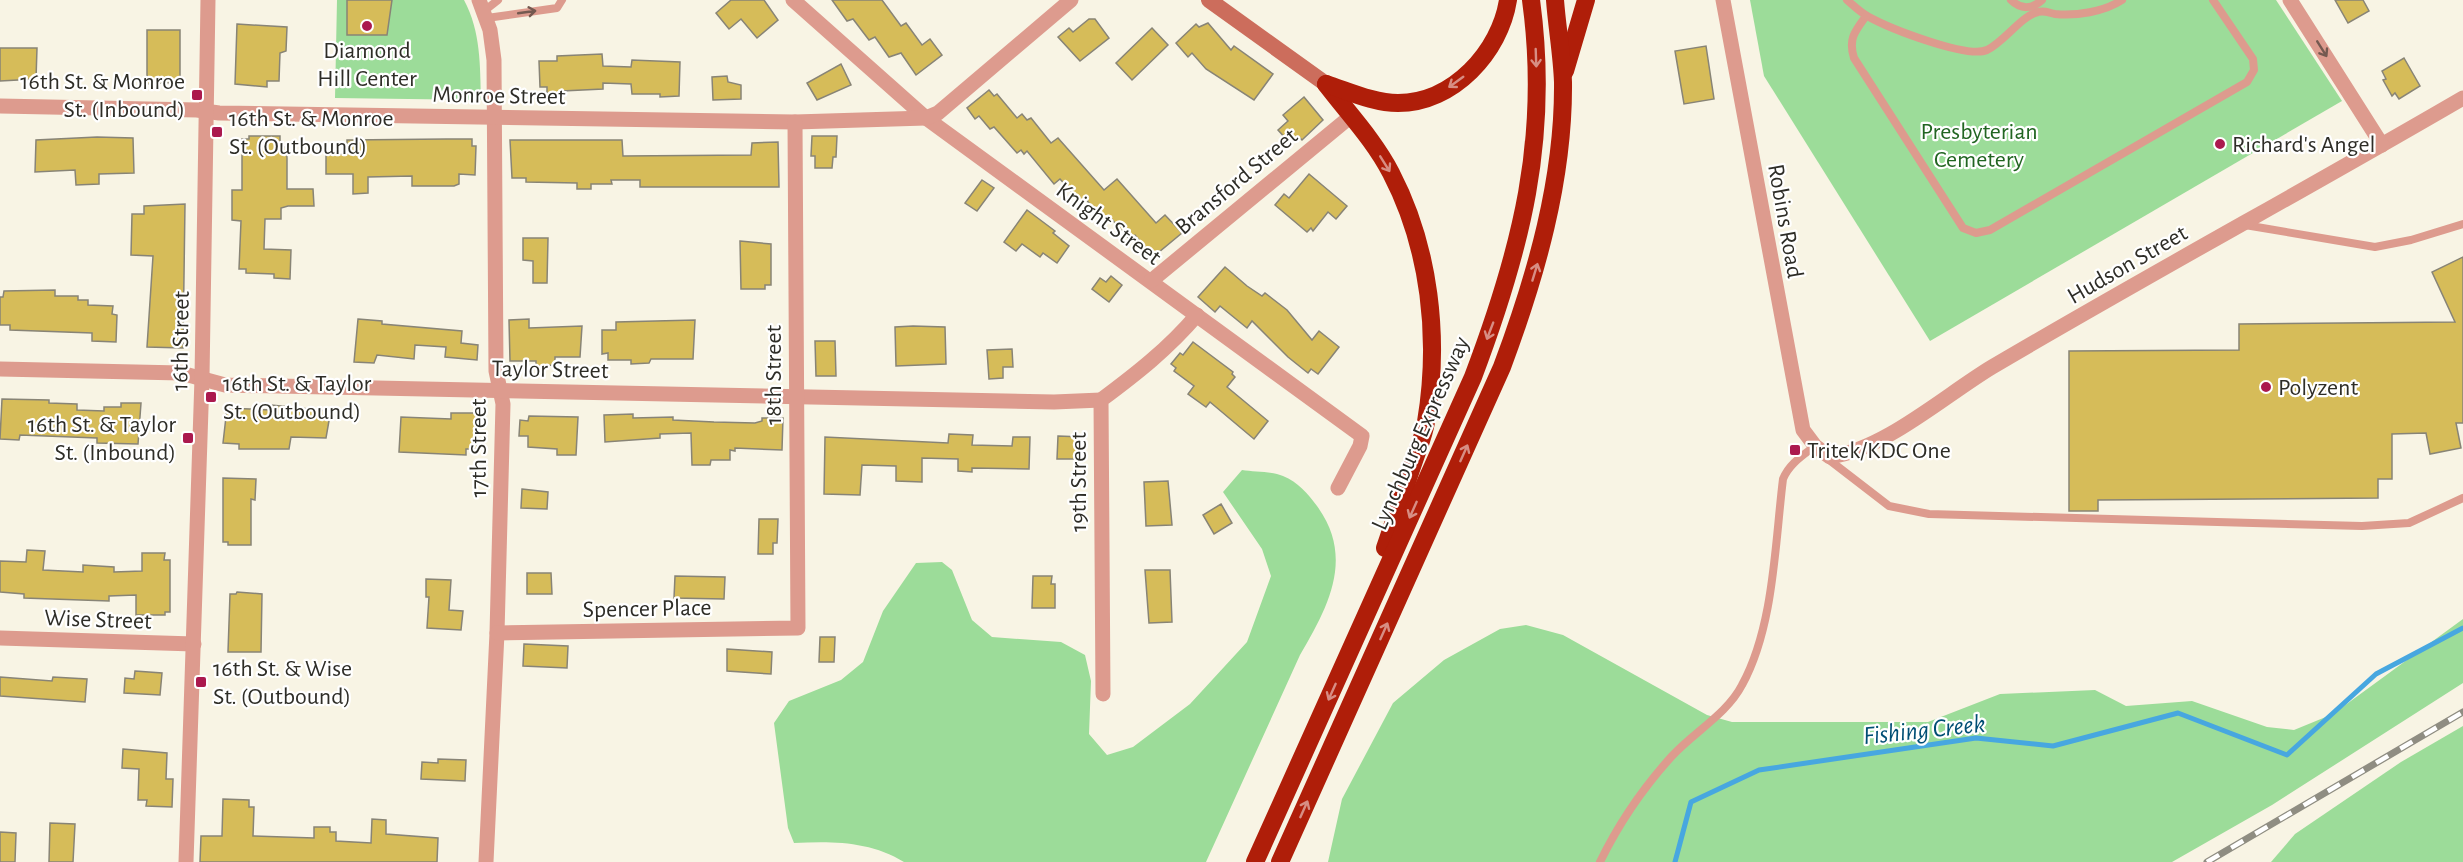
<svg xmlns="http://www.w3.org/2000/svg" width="2463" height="862" font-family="'Alegreya Sans',sans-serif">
	<rect width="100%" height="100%" fill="#f8f4e4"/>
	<!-- green -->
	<g fill="#9cdc99">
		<path d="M337,0h127c17,32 16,65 17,100l-146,-2z"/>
		<polygon points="1750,0 2276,0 2342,101 1930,341 1764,76"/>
		<path d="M1242,470c12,2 30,1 41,6 15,6 25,18 34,30 38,52 11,101 -17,149l-94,207h-302c-34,-21 -72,-21 -110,-19l-6,-15 -14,-105 15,-22 52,-21 22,-18 20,-51 33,-48 26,-1 10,8 20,50 20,17 69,5 24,13 6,26 -2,53 18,21 26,-8 57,-43 57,-62 24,-66 -9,-27 -39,-57z"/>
		<polygon points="2463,619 2463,683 2272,805 2172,862 1328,862 1342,799 1393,703 1444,660 1500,629 1526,625 1563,635 1707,715 1732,722 1928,722 2000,694 2095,690 2126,706 2192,701 2267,727 2294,730 2333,714"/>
		<polygon points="2463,726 2463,862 2271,862 2295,834 2401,762"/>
	</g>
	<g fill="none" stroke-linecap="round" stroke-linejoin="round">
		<!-- stream -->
		<polyline stroke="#47a7e0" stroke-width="5" points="1675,862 1691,802 1759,770 1976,738 2053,746 2178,713 2287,755 2376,674 2463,628"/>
	</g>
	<!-- building -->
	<g fill="#d6bc59" stroke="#888476" stroke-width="1.5">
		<polygon points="347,0 392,0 387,35 347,35"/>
		<polygon points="731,0 764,0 778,20 757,38 741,19 729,29 716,13"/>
		<polygon points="832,0 882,0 901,26 906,23 922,45 930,39 942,55 916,75 901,53 889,57 875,37 869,40 853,19 847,21"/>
		<polygon points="2335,0 2363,0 2369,11 2348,23"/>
		<polygon points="1089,19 1095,19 1109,38 1080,61 1058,37 1069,28 1073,32"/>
		<polygon points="1208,23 1231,50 1234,46 1273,74 1254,100 1206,69 1192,53 1188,57 1176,43 1196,24 1199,27"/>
		<polygon points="237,24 287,27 286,51 280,53 279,81 267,81 267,87 235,84"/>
		<polygon points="1152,28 1168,45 1132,80 1116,63"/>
		<polygon points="147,30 180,30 180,82 147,84"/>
		<polygon points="1706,46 1714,99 1684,104 1675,51"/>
		<polygon points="0,48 37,48 36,79 0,81"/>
		<polygon points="602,54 603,66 631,67 632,60 680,62 679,96 660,97 660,94 632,94 631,84 603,83 603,89 562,91 562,93 547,93 547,87 540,87 539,61 557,61 557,56"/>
		<polygon points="2404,58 2420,86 2399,99 2395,93 2392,96 2383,80 2386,79 2382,71"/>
		<polygon points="841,64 851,85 817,100 807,83"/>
		<polygon points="727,76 728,82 741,85 741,99 713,100 712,77"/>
		<polygon points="989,90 994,96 997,94 1017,118 1022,114 1027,120 1031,118 1051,143 1058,138 1104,190 1117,179 1156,223 1165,215 1182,233 1153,257 1135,235 1130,240 1109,216 1103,221 1085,198 1081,202 1060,179 1054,184 1027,151 1024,154 1021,150 1017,153 994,127 990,129 979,116 975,119 967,108"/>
		<polygon points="1304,97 1323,120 1302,140 1299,137 1295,140 1292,136 1287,140 1278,130 1288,121 1283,115"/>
		<polygon points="249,136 280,136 280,147 286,147 287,158 287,189 313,189 314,206 288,206 281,208 281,219 265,219 264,249 291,250 290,279 274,278 274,274 246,273 246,269 239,269 241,221 232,220 232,190 242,190 242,139 249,139"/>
		<polygon points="812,136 837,136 836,157 833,157 832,168 815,168 815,156 811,156"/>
		<polygon points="97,137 133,138 134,173 99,174 99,184 76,185 75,170 35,172 36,140"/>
		<polygon points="447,139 472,139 472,146 476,146 475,175 459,174 459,184 454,186 412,186 412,176 368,177 368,193 353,194 353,174 326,174 326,155 347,154 347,140"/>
		<polygon points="510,140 622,140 623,156 751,155 752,143 778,142 779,187 640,187 640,180 611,180 612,184 591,184 591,189 577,189 577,183 526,182 526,178 512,178"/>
		<polygon points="1309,174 1347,206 1336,219 1328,212 1313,231 1311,228 1307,232 1275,205 1284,194 1289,198"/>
		<polygon points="982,180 994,188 977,211 965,203"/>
		<polygon points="185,204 183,348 147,347 153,256 131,255 132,214 144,214 144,206"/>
		<polygon points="1027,210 1055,231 1053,233 1069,246 1057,263 1043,253 1040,257 1022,244 1016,251 1004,242"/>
		<polygon points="523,238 548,238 547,283 533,283 533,261 523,260"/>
		<polygon points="740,241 771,244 771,285 765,285 765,289 741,289"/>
		<polygon points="2463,257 2463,423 2456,423 2461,448 2430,454 2426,433 2392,434 2392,479 2378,479 2378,498 2098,500 2098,511 2069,511 2069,351 2239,350 2239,324 2455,322 2432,272"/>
		<polygon points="1225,267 1247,286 1262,296 1265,293 1287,310 1312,340 1319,331 1339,347 1318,374 1311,369 1308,373 1288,357 1252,321 1247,328 1220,306 1215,312 1198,297"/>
		<polygon points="1111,276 1122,285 1109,302 1092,289 1100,278 1106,282"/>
		<polygon points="55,290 55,296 78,296 78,300 88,300 88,305 113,306 112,314 117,315 116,342 92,341 92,333 10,330 10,325 0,325 0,297 3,297 4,291"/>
		<polygon points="358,319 382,321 382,324 462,331 461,343 478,345 477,360 445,357 446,347 415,345 414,359 377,355 374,363 354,362"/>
		<polygon points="529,319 529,328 582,326 580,357 555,357 555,365 536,366 536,361 510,361 509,320"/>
		<polygon points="695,320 693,359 651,359 649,363 631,364 631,360 608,360 608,353 602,354 602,330 616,330 616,322"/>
		<polygon points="913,326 945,327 946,364 896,366 895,327"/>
		<polygon points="815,341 835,341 836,376 816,376"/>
		<polygon points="1193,342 1233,372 1232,374 1235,377 1227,387 1268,421 1254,439 1210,402 1206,407 1188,394 1194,386 1174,371 1176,368 1171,364 1180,353 1183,355"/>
		<polygon points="1012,349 1013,367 1003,367 1003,378 989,379 987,350"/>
		<polygon points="2,399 49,400 49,403 77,404 77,410 104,411 104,407 121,407 121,403 141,403 138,444 97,443 97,438 20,435 19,440 0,439"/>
		<polygon points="271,405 328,411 327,415 330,415 326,438 291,437 289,449 239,449 239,444 223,443 227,408 271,410"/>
		<polygon points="451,413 476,413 477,449 466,449 466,455 399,452 401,417 451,419"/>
		<polygon points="633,414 633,418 673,417 673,420 714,422 755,423 762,421 762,418 783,418 782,450 735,448 735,451 730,450 730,460 711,460 710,465 692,465 691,433 660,434 660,438 605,442 604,415"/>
		<polygon points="529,416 578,417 576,455 557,455 557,449 528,447 528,436 519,436 520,420 528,421"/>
		<polygon points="949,434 973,435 972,445 1012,446 1013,437 1030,437 1029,469 972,468 972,472 958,471 958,459 922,458 922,482 896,481 896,466 862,465 860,495 824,494 825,437 948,443"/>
		<polygon points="1058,436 1083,437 1082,459 1057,459"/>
		<polygon points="223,478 256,479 255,500 251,499 251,545 228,545 228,542 223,542"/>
		<polygon points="1168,481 1172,525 1146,526 1144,482"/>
		<polygon points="522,489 548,492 547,509 521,508"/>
		<polygon points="1221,504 1232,523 1214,534 1203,515"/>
		<polygon points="759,519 778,519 777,543 773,543 773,554 758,554"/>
		<polygon points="27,550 45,551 43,570 83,572 83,565 114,567 114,572 142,571 142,553 165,553 164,560 170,560 170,612 165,612 165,615 136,615 136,595 109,596 109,601 24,598 24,594 0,592 0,561 26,562"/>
		<polygon points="1145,570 1170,570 1172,622 1149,623"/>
		<polygon points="527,573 551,573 552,594 527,594"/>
		<polygon points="675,576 725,577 724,599 674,598"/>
		<polygon points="1033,576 1052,576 1051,584 1055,584 1055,608 1032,608"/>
		<polygon points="426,579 451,580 449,610 463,611 461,630 427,628 429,597 426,597"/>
		<polygon points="237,592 262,594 261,652 228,652 230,594 236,594"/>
		<polygon points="820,637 835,637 834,662 819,662"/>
		<polygon points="524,644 568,646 567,668 523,666"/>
		<polygon points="727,649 772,652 771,674 727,671"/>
		<polygon points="135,671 162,673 160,695 124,693 125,678 134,679"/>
		<polygon points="0,677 52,681 53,677 87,679 85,702 0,696"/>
		<polygon points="123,749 167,753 166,779 173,779 172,807 146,806 147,800 138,800 139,769 122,768"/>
		<polygon points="438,759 466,760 465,781 421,779 422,762 438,763"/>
		<polygon points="223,799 249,800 249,807 254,807 253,836 314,838 314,827 330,827 330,832 336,832 336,841 371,843 372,819 386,820 386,834 438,838 437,862 200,862 201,836 222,836"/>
		<polygon points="50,823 75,824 73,862 49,862"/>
		<polygon points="0,832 16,833 15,862 0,862"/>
	</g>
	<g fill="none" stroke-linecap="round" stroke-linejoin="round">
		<!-- service -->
		<g stroke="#dd9b8e" stroke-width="8">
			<path d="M1847,0c7,6 14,13 22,17 20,11 98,42 118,33 18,-9 34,-34 51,-38 7,-2 11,1 17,2 21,2 49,-2 67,-14"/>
			<path d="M2011,0c10,10 21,9 31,0"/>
			<polyline points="484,11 498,0"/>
			<path d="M1866,16c-11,15 -18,23 -12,42l109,170 13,5 14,-3 257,-148 7,-12 -1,-11 -40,-59"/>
			<polyline points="487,18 557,8 562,0"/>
			<polyline points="2245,225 2375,247 2411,240 2463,224"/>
			<polyline points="1828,459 1889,506 1929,514 2362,526 2409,523 2463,498"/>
			<path d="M1600,862c19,-39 42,-73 72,-106 22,-24 55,-42 70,-71 32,-58 33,-142 41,-206 6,-15 19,-23 32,-33l2,2"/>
		</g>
		<!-- minor -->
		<g stroke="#dd9b8e" stroke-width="15">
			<polyline points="479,0 490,30 494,60 496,371 503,404 497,633 486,862"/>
			<polyline points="793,0 926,118 1362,436 1360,446 1338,488"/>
			<path d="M1723,0l80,430 12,16 15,11c55,-8 114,-61 162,-90 156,-92 315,-178 471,-269"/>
			<polyline points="2290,0 2382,145"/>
			<polyline points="0,106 197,110 219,113 795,122 926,118 938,113 1071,0"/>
			<polyline points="1151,281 1350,117"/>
			<polyline points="0,369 181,373 225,385 1054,402 1101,400"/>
			<polyline points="497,633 798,628 795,122"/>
			<polyline points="0,638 194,644"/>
			<path d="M1103,694l-2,-294c35,-26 67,-51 96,-85"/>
			<polyline points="186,862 202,378 208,0"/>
		</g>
		<!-- secondary -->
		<polyline stroke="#cc6d5c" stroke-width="16" points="1209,0 1326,84"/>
		<!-- motorway -->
		<g stroke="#af1e09" stroke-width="18">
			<polyline points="1565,71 1586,0"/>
			<path d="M1326,84c22,29 48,56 65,89 39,75 49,165 35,249 -2,13 -8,27 -12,39 -10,29 -19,58 -29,87"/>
			<path d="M1326,84c22,7 48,19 72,19 55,0 102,-51 110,-103"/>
			<path d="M1255,862l218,-485c48,-127 77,-239 58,-377"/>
			<path d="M1280,862l222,-495c34,-91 62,-188 61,-285 -1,-27 -6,-55 -8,-82"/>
		</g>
		<!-- rail casing -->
		<g stroke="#8f8d82" stroke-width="7">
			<polyline id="rail" points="2207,862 2463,712"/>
		</g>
		<!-- rail -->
		<use href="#rail" stroke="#fff" stroke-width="4.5" stroke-dasharray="14" stroke-linecap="butt"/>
	</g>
	<!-- one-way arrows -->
	<defs><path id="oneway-shaft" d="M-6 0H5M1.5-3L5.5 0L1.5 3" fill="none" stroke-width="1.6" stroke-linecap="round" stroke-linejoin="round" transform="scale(1.5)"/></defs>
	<g stroke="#745950">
		<use href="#oneway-shaft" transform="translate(527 12) rotate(-8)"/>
		<use href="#oneway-shaft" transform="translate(2322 49) rotate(58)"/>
	</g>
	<g stroke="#d78e84">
		<use href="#oneway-shaft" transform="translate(1536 58) rotate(88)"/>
		<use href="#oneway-shaft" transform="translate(1456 82) rotate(144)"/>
		<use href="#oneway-shaft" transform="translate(1385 164) rotate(58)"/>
		<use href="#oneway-shaft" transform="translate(1535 272) rotate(-73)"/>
		<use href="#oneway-shaft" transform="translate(1490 331) rotate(111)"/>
		<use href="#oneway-shaft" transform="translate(1464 453) rotate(-66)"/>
		<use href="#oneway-shaft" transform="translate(1413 510) rotate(114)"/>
		<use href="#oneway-shaft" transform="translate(1384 631) rotate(-66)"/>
		<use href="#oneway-shaft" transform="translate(1332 692) rotate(114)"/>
		<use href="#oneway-shaft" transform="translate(1304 809) rotate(-66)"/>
	</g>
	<!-- markers -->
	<g fill="#ab194e" stroke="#fff" stroke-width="2">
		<circle cx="367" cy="26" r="6"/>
		<rect x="191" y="89" width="12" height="12" rx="3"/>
		<rect x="211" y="126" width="12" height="12" rx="3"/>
		<circle cx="2220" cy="144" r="6"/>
		<circle cx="2266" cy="387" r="6"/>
		<rect x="205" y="391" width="12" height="12" rx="3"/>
		<rect x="182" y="432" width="12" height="12" rx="3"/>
		<rect x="1789" y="444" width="12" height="12" rx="3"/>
		<rect x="195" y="676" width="12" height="12" rx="3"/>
	</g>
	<g text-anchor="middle" stroke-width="4.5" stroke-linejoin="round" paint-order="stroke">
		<!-- poi labels -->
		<g font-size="24" fill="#2e2d27" stroke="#fff" text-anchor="start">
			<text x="367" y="58" text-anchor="middle">Diamond<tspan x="367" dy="28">Hill Center</tspan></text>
			<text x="185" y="89" text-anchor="end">16th St. &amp; Monroe<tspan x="185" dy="28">St. (Inbound)</tspan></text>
			<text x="229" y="126">16th St. &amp; Monroe<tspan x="229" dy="28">St. (Outbound)</tspan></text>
			<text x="2232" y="152">Richard's Angel</text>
			<text x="223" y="391">16th St. &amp; Taylor<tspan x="223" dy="28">St. (Outbound)</tspan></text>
			<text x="2278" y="395">Polyzent</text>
			<text x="176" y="432" text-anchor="end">16th St. &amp; Taylor<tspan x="176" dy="28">St. (Inbound)</tspan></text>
			<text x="1807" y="458">Tritek/KDC One</text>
			<text x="213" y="676">16th St. &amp; Wise<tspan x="213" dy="28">St. (Outbound)</tspan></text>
		</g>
		<!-- street labels -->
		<g font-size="24" fill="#2e2d27" stroke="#fff">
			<text transform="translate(499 95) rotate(1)" y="8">Monroe Street</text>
			<text transform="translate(1236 181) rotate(-40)" y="8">Bransford Street</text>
			<text transform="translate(1786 221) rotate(80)" y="8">Robins Road</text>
			<text transform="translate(1109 223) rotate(36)" y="8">Knight Street</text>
			<text transform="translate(2127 264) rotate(-30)" y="8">Hudson Street</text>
			<text transform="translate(180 341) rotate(-89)" y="8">16th Street</text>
			<text transform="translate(550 369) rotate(1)" y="8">Taylor Street</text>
			<text transform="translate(773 375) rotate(-90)" y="8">18th Street</text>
			<text transform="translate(1420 433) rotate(-66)" y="8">Lynchburg Expressway</text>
			<text transform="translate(478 448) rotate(-90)" y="8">17th Street</text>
			<text transform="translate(1078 482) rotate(-90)" y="8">19th Street</text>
			<text transform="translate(647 608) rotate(-1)" y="8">Spencer Place</text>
			<text transform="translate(98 619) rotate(2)" y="8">Wise Street</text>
		</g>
		<!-- park labels -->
		<g font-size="24" fill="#216521" stroke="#fff">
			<text x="1979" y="139">Presbyterian<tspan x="1979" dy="28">Cemetery</tspan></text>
		</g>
		<!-- water labels -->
		<g font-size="26" font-style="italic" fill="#004e74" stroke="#fff">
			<text transform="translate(1924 729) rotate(-6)" y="9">Fishing Creek</text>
		</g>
	</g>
</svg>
